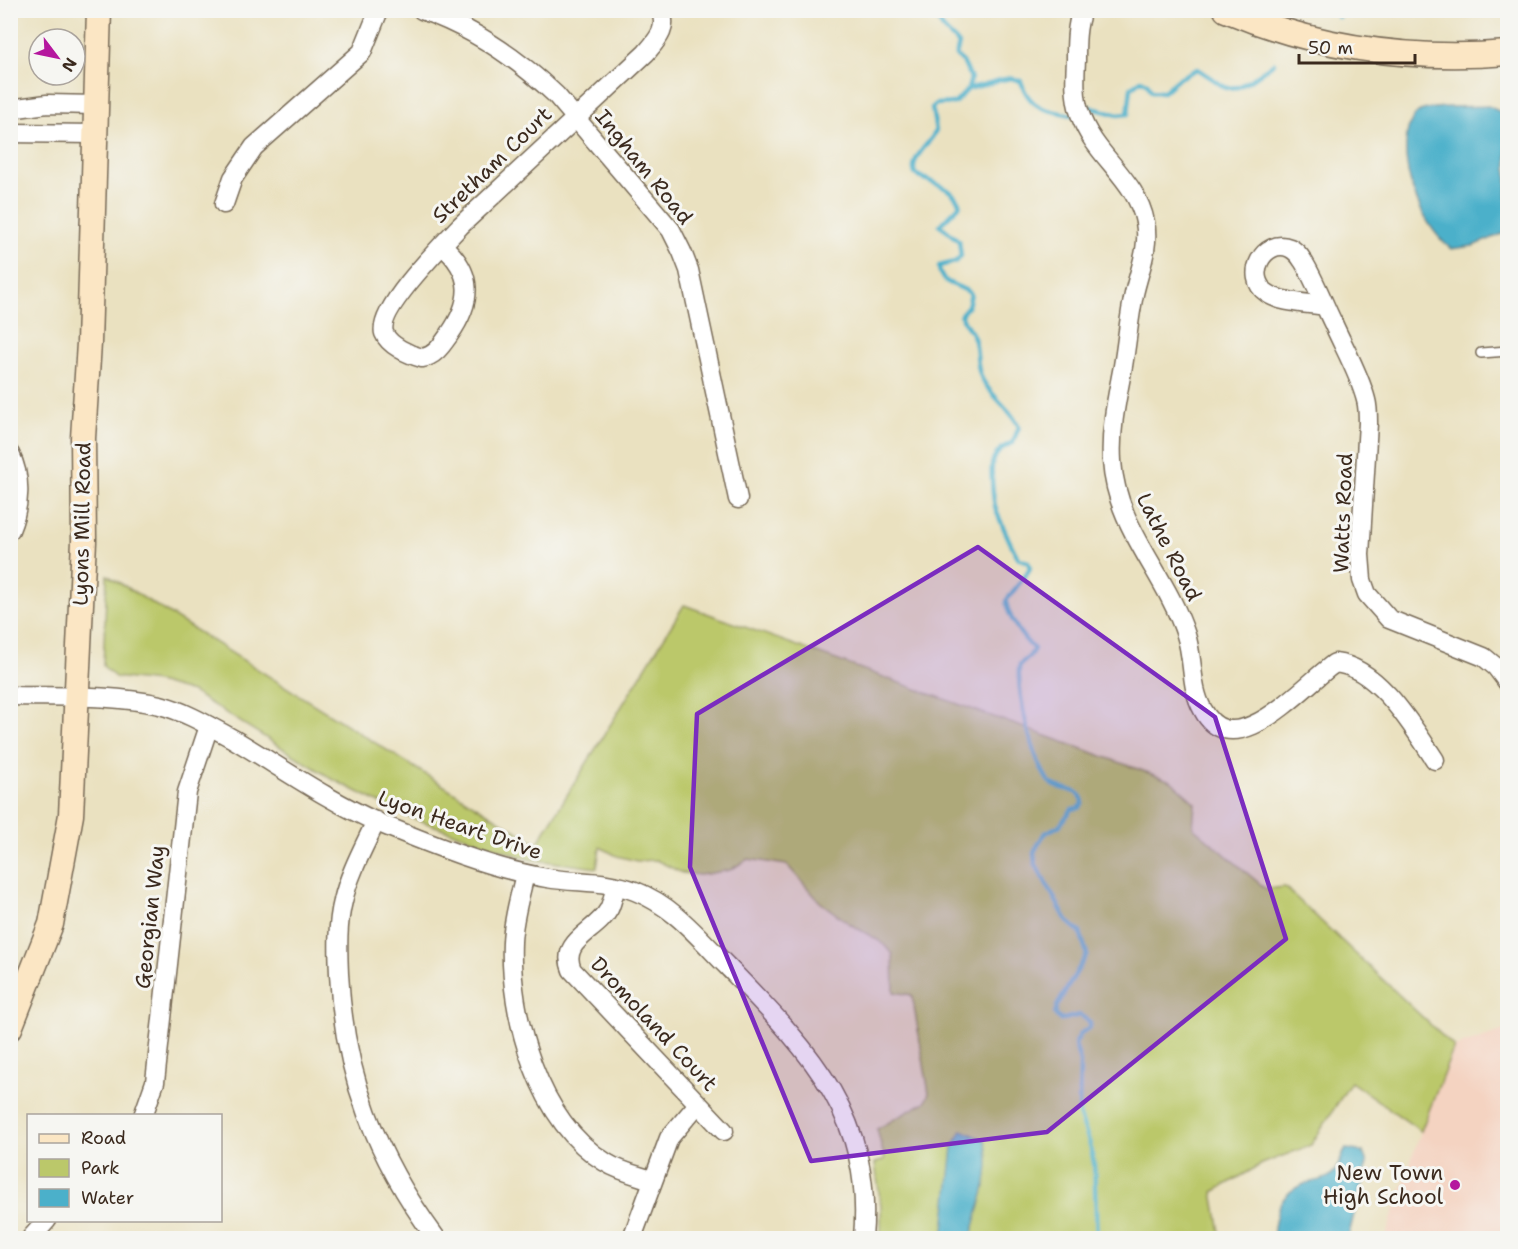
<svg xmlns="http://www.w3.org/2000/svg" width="1518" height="1249" font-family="'Shantell Sans',sans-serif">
	<rect width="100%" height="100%" fill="#f6f6f2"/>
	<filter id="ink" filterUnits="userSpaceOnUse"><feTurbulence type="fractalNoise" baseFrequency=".0167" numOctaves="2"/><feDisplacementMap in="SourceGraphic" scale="12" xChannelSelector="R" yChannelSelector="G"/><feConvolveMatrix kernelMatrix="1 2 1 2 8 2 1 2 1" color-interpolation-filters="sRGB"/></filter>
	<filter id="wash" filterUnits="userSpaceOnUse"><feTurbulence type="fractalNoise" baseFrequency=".008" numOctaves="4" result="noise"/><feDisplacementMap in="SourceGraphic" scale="24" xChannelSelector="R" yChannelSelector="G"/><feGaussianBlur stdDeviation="1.35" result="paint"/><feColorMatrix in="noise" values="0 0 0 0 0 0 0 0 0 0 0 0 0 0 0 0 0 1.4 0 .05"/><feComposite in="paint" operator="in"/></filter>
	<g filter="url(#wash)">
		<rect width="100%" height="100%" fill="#eae1c0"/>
		<!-- built -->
		<polygon fill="#f4d3c1" points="1507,1029 1507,1238 1385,1238 1421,1131 1454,1047"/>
		<!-- green -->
		<polygon fill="#bbc86a" stroke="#7b7944" stroke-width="1.5" points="107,575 537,844 684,605 1171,781 1195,803 1193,827 1266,889 1285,887 1454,1047 1421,1131 1351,1082 1311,1145 1262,1164 1213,1192 1221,1238 881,1238 881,1206 875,1163 885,1160 877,1129 925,1102 929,1093 912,995 894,992 893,954 881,942 850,924 820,902 787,865 748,859 730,870 700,875 682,873 656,860 637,861 617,856 600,847 597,868 528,859 404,815 334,780 192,692 157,682 115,677 103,666"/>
		<!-- water -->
		<g fill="#4bb0ca" stroke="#436d74" stroke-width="1.5">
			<path d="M1488,106l11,5 8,17v104l-34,14 -22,3c-30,-25 -50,-76 -44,-115 1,-8 6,-19 13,-23 12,-6 53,-4 68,-5z"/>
			<path d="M962,1130l23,10c10,31 -7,68 -14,98h-28l10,-91z"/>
			<path d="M1346,1149l17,3 4,11 -19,75h-75c2,-25 6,-46 34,-55 7,-2 17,-3 23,-7 9,-6 10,-18 16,-27z"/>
		</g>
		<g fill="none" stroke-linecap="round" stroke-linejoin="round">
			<!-- stream -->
			<g stroke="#4bb0ca" stroke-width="4.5">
				<path d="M937,10c-1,16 12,24 22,34l-3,12 7,6 8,16 -3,11 -13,14 -19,1 -4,4 4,23c-7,14 -27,27 -21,43 16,10 37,11 45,31l-20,20 19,16 2,15 -6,6 -16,4c0,21 21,17 32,28l-3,12 -7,8c2,10 10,15 13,24 5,13 1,27 8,41 9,18 29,29 37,48l-6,15c-9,5 -16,8 -20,19 -3,7 0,44 4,51 3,8 18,43 22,46 2,2 6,3 9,4l2,7 -24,32c2,16 16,37 28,48l-5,8 -9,7 -1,6c-1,28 13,85 28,109 8,14 35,6 36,24l-4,5 -7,1 -12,16 -16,9 -10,18 1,11 32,58 13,11 7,22 -30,52 -2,8 5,6 20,-5 10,7v5l-9,6 -6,11 5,18 -1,52 10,27 5,22 3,75"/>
				<polyline points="1338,17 1345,10"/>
				<path d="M968,89l33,-9 10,-2 10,3c8,28 26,30 52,34"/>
				<polyline points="1089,107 1118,115 1128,114 1131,88 1141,80 1147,83 1151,91 1163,92 1179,78 1197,69 1226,88 1238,87 1251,80 1274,63"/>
			</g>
		</g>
	</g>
	<g filter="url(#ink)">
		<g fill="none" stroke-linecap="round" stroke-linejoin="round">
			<!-- lane casing -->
			<g stroke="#786a57" stroke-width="12">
				<polyline id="lane" points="1481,353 1508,351"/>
			</g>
			<!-- street casing -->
			<g stroke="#786a57" stroke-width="21">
				<g id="street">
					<path d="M422,10c51,18 95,48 134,85l98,115 17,20 11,22 7,18 49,229"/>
					<path d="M1082,10c-6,16 -6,34 -6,50 -1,18 -2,37 4,54 13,41 57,65 65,108 5,25 -6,49 -11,72 -5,24 -7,48 -11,72 -6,32 -13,62 -11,95 4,67 54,112 74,174 8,24 4,53 17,75 31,58 101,-26 132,-47 43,4 78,64 100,97"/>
					<polyline points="10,109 47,104 96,105"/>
					<polyline points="10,133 95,134"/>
					<polyline points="224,204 233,178 254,147 362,52 379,10"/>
					<path d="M442,245c32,28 31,56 7,90 -7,10 -14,21 -27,23 -12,-3 -33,-12 -38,-25 -7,-23 60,-90 76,-107l186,-173c11,-13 23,-25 14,-43"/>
					<path d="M1325,306c-17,-3 -44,-3 -58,-13 -24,-16 -3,-56 23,-45 6,3 10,8 13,13 12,19 20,42 30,62 11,25 26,50 33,77 2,7 2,15 2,23l-8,132 2,25 5,14 22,25 95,38 12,10 12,16"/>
					<path d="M10,454c12,24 10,52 0,76"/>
					<path d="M10,696c49,1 102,-2 150,9 27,7 51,22 75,35 47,28 94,61 144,83 51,21 113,46 168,55 29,5 60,2 88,13 39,15 64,47 93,76 79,82 146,147 135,271"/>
					<path d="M376,821c-12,26 -27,53 -33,80 -6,23 -5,50 -4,73 5,101 37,183 97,264"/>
					<path d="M525,874c-5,22 -12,44 -13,68 -3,73 26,179 93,220 14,9 31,13 47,18"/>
					<path d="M616,886c-2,7 -4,17 -7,23 -12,23 -50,31 -37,61l152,161"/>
					<polyline points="143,1116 155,1082 187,792 209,726"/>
					<polyline points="31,1238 47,1220"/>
					<polyline points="632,1238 669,1138 698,1104"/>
				</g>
			</g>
			<!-- secondary casing -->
			<g stroke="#786a57" stroke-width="27">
				<g id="secondary">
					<path d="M1226,10c90,38 184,51 282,43"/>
					<polyline points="10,1028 51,924 71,815 84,541 83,438 89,343 99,10"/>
				</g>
			</g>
			<!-- lane -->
			<use href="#lane" stroke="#fff" stroke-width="9"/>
			<!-- street -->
			<use href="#street" stroke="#fff" stroke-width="18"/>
			<!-- secondary -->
			<use href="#secondary" stroke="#fbe6c4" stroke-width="24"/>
		</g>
	</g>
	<!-- marked area -->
	<path fill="#7b2cbf" fill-opacity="0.2" stroke="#7b2cbf" stroke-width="4.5" stroke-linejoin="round" d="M978,547l237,170 71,222 -239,193 -236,29 -121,-294 7,-153z"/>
	<!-- markers -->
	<circle fill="#b5179e" stroke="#f6f6f2" stroke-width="2" cx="1455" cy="1185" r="6"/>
	<g text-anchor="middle" stroke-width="6" stroke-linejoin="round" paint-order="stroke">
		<!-- street labels -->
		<g font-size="21" fill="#3b2a1e" stroke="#f6f6f2">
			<text transform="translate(492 165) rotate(-44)" y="7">Stretham Court</text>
			<text transform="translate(644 167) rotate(51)" y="7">Ingham Road</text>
			<text transform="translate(1343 513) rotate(-88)" y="7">Watts Road</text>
			<text transform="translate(82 524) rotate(-89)" y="7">Lyons Mill Road</text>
			<text transform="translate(1169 547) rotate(63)" y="7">Lathe Road</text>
			<text transform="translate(460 825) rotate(19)" y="7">Lyon Heart Drive</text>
			<text transform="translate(150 917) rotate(-84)" y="7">Georgian Way</text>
			<text transform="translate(654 1024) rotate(47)" y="7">Dromoland Court</text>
		</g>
		<!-- poi labels -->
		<g font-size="21" fill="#3b2a1e" stroke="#f6f6f2" text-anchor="end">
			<text x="1443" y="1180">New Town<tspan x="1443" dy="24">High School</tspan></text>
		</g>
	</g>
	<!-- margin -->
	<rect width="1518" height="1249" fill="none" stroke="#f6f6f2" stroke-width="36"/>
	<!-- legend -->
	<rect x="27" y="1114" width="195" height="108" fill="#f6f6f2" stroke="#aba49d" stroke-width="1.5"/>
	<rect x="39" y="1134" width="30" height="9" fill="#fbe6c4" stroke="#aba49d" stroke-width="1.5"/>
	<text x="81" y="1144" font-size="18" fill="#3b2a1e">Road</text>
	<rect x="39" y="1159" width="30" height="18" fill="#bbc86a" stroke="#aba49d" stroke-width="1.5"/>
	<text x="81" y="1174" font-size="18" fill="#3b2a1e">Park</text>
	<rect x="39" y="1189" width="30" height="18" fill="#4bb0ca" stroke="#aba49d" stroke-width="1.5"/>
	<text x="81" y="1204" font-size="18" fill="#3b2a1e">Water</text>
	<!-- north arrow -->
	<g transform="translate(57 57) rotate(122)"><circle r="28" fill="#f6f6f2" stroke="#aba49d" stroke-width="1.5"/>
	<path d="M0-4.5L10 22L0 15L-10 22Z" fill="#b5179e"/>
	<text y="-9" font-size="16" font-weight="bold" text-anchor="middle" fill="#3b2a1e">N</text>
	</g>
	<!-- scale -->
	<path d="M1299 54v9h116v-9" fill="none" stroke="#3b2a1e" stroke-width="3"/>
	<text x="1308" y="54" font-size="18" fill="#3b2a1e" stroke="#f6f6f2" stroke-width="4.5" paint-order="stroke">50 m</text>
</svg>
